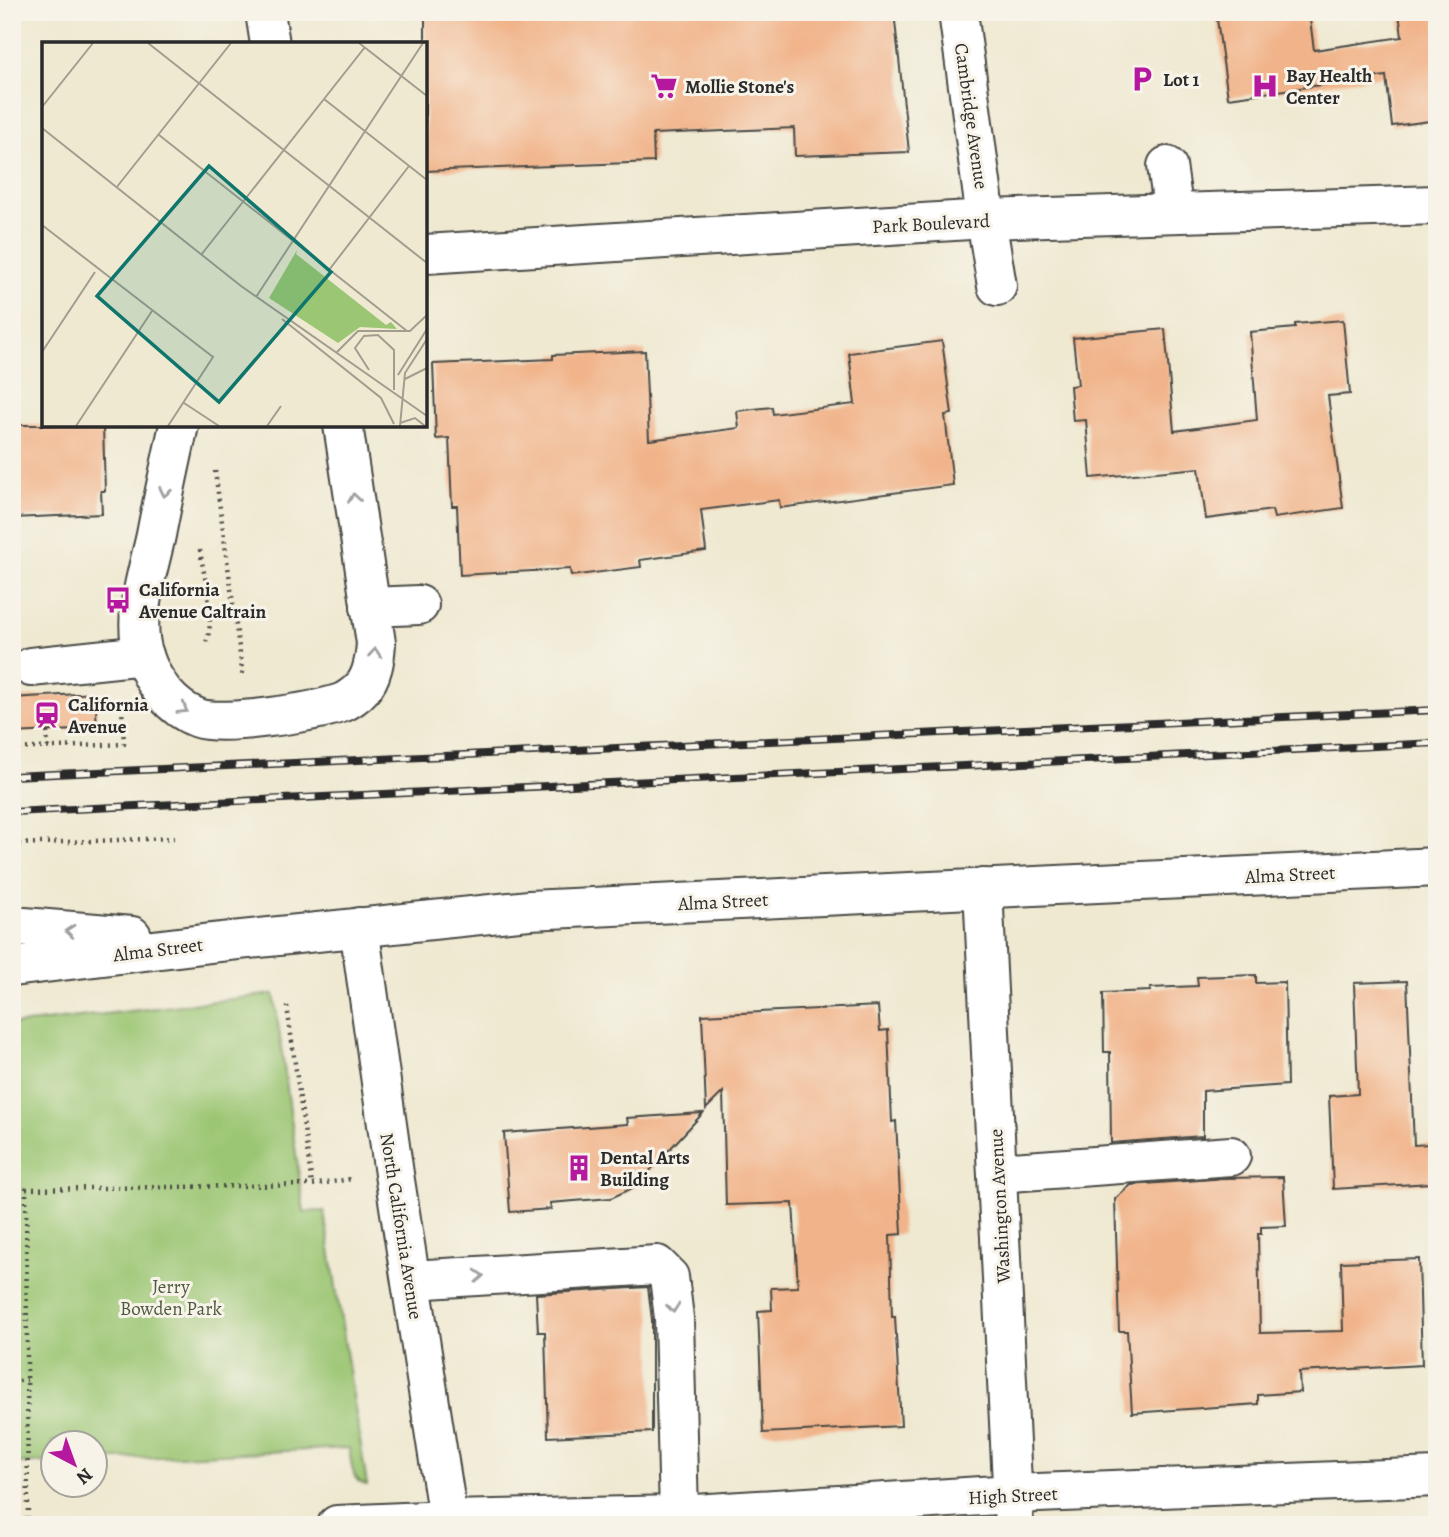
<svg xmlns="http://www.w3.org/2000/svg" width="1449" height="1537" font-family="Alegreya,serif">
	<rect width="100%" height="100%" fill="#f7f3e8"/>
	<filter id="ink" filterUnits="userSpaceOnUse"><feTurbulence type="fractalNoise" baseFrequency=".0143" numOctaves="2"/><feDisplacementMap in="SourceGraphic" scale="14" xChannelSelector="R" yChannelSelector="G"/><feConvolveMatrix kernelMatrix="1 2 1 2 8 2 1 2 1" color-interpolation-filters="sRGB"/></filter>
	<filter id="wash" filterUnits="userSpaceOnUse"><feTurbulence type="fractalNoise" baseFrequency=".00686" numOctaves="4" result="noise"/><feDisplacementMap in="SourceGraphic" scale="28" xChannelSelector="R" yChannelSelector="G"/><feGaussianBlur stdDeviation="1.57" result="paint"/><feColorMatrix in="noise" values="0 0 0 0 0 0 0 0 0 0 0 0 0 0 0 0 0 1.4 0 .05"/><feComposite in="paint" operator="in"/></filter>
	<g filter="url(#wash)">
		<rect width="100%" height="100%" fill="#efe9d1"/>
		<!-- green -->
		<path fill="#9bc673" stroke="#63784f" stroke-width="2" d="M274,994l30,218 20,-1 43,274c-17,-3 -15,-23 -18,-37l-254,12 -1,-18h-42v20l-40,2v-439z"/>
		<g id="blocks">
			<!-- building -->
			<g fill="#f1b48a">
				<polygon points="425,12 894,12 909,152 795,156 794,128 653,134 654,162 425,171"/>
				<polygon points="1216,12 1309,12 1314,50 1402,37 1399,12 1437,12 1437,120 1392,126 1386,76 1228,98"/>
				<polygon points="1343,320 1350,394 1328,396 1343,508 1274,518 1272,510 1206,519 1199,468 1091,478 1086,420 1073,421 1070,386 1078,385 1073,338 1165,329 1174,431 1257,420 1250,332 1295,328 1295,324"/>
				<polygon points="942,341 952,414 945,415 953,485 780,508 779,500 701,510 706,551 640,560 641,567 571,576 570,569 460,575 457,506 452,506 449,438 436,439 433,364 553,359 553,355 645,351 649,440 739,428 737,411 772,407 773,414 855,404 849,353"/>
				<polygon points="12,425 103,425 105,491 101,491 102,514 12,518"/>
				<polygon points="95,693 97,729 12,733 12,698"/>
				<polygon points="1256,975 1256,983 1285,982 1287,1085 1203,1091 1203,1136 1111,1143 1110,1052 1104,1052 1103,993 1150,991 1150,988 1198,986 1197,977"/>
				<polygon points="1407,981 1414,1145 1430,1144 1431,1183 1333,1189 1329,1096 1358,1094 1354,983"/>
				<polygon points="878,1006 880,1031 888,1030 892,1122 896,1121 902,1234 890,1235 892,1317 895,1317 901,1426 763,1433 758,1311 772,1310 771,1288 798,1287 793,1203 726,1205 723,1092 706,1109 702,1015"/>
				<polygon points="703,1113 635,1187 611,1198 550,1203 551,1209 510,1212 504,1133 628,1124 627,1118"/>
				<polygon points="1283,1177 1286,1226 1261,1227 1261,1234 1258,1234 1260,1333 1343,1331 1341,1262 1419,1259 1422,1365 1299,1372 1300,1392 1258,1395 1258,1404 1132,1413 1127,1331 1119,1331 1115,1199 1131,1185 1227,1178"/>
				<polygon points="648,1287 652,1320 652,1432 548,1437 545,1332 538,1332 536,1294"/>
			</g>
		</g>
	</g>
	<g filter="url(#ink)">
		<use href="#blocks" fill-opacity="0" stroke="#484844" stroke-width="2"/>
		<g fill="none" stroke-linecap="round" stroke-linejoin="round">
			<!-- minor casing -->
			<g stroke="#484844" stroke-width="42">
				<g id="minor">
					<polyline points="265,12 270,44"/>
					<polyline points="958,12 986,219 997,286"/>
					<polyline points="1167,166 1174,213"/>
					<polyline points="425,254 986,219 1437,205"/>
					<path d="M179,425c-8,37 -16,73 -23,110 -8,38 -25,83 -12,121 9,27 27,52 54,62 24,9 117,-6 143,-15 6,-2 16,-9 21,-15 11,-12 13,-30 14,-45l-33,-218"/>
					<polyline points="370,607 419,605"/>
					<polyline points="31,667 144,655"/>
					<polyline points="983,888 1014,1525"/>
					<polyline points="359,927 394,1174 449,1525"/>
					<polyline points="997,1173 1231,1156"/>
					<polyline points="411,1280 657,1265 669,1277 674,1318 679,1515"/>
					<polyline points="337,1525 448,1520 679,1515 1013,1494 1437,1477"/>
				</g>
			</g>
			<!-- major casing -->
			<g stroke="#484844" stroke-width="42">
				<g id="major">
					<polyline points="12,926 132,936"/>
					<polyline points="12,967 211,943 529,910 1437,867"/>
				</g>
			</g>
			<!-- path -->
			<g stroke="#484844" stroke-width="4.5" stroke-dasharray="2 5" stroke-linecap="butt">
				<polyline points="215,471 243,677"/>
				<path d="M200,550c3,21 18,79 4,95"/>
				<polyline points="47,732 48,747"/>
				<polyline points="12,749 124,744 122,710"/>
				<polyline points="12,844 174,838"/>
				<polyline points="287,1006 312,1185"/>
				<polyline points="12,1190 26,1189"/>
				<polyline points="12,1382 27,1380"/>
				<polyline points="28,1525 26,1189 312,1185 351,1179"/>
			</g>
			<!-- minor -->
			<use href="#minor" stroke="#fff" stroke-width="38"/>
			<!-- major -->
			<use href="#major" stroke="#fff" stroke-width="38"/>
			<!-- rail casing -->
			<g stroke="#2b2b2b" stroke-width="8">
				<g id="rail">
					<polyline points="12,776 1437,710"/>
					<polyline points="12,812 1437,743"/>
				</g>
			</g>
			<!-- rail -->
			<use href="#rail" stroke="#f7f3e8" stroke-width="5" stroke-dasharray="16" stroke-linecap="butt"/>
		</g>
		<!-- one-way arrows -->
		<defs><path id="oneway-chevron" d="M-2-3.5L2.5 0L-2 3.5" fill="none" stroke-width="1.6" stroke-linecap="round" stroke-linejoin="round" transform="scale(1.75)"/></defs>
		<g stroke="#a0a0a0">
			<use href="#oneway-chevron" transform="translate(165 492) rotate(102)"/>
			<use href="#oneway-chevron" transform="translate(354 498) rotate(-98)"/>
			<use href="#oneway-chevron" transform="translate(375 653) rotate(-85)"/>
			<use href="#oneway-chevron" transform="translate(183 709) rotate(32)"/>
			<use href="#oneway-chevron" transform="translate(70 931) rotate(-175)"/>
			<use href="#oneway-chevron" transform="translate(479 1276) rotate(-3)"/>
			<use href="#oneway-chevron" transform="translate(673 1308) rotate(84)"/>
		</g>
	</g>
	<!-- icons -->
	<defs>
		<g id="parking-bare" transform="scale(2.1)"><path d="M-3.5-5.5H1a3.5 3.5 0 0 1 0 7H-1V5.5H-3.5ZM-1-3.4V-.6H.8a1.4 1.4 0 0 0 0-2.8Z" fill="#b5179e" stroke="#f7f3e8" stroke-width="2.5" paint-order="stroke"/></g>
		<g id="supermarket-bare" transform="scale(2.1)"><path d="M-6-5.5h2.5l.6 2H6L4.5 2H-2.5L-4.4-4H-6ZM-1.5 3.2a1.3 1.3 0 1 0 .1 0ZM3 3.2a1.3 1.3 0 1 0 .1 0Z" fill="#b5179e" stroke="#f7f3e8" stroke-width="2.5" paint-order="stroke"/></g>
		<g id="hospital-bare" transform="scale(2.1)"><path d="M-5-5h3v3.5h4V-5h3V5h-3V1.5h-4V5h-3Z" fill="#b5179e" stroke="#f7f3e8" stroke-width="2.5" paint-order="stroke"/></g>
		<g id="bus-bare" transform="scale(2.1)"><path d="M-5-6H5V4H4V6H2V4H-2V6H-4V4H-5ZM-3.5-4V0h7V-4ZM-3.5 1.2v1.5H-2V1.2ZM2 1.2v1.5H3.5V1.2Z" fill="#b5179e" stroke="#f7f3e8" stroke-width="2.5" paint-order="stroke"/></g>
		<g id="station-bare" transform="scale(2.1)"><path d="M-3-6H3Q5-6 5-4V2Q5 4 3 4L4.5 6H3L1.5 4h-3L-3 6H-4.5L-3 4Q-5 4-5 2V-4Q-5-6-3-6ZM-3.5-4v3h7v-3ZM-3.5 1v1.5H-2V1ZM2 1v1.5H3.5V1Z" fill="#b5179e" stroke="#f7f3e8" stroke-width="2.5" paint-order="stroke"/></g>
		<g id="building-bare" transform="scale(2.1)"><path d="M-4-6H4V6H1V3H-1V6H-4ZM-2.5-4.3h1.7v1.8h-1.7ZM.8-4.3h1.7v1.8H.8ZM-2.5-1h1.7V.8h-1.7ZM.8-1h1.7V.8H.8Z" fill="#b5179e" stroke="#f7f3e8" stroke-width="2.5" paint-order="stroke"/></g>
	</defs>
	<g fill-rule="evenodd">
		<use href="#parking-bare" x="1142" y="79"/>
		<use href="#supermarket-bare" x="664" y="86"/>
		<use href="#hospital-bare" x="1265" y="86"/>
		<use href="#bus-bare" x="118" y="600"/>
		<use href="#station-bare" x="47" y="715"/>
		<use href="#building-bare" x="579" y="1168"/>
	</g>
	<g text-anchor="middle" stroke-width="6" stroke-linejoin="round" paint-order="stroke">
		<!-- poi labels -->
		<g font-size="19" font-weight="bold" fill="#2b2b2b" stroke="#f7f3e8" text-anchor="start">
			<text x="1286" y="82">Bay Health<tspan x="1286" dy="22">Center</tspan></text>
			<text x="1163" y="86">Lot 1</text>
			<text x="685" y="93">Mollie Stone's</text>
			<text x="139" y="596">California<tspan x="139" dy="22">Avenue Caltrain</tspan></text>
			<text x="68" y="711">California<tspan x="68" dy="22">Avenue</tspan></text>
			<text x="600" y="1164">Dental Arts<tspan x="600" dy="22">Building</tspan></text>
		</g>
		<!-- street labels -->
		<g font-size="19" fill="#2b2b2b" stroke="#f7f3e8">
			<text transform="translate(972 116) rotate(82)" y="7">Cambridge Avenue</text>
			<text transform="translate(931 223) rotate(-3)" y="7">Park Boulevard</text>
			<text transform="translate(1290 874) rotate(-3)" y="7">Alma Street</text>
			<text transform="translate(723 901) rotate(-3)" y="7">Alma Street</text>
			<text transform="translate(158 949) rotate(-7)" y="7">Alma Street</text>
			<text transform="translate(999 1206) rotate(-93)" y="7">Washington Avenue</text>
			<text transform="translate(402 1226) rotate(81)" y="7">North California Avenue</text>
			<text transform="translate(1013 1495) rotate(-3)" y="7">High Street</text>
		</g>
		<!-- park labels -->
		<g font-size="19" fill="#4d5a41" stroke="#f7f3e8">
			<text x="171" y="1293">Jerry<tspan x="171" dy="22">Bowden Park</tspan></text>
		</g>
	</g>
	<!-- overview -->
	<g transform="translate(42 42)">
		<rect width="385" height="385" fill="#efe9d1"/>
		<path d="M255,208l-1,4 90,71 5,-3 6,7 -37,-2 -22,16 -69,-45z" fill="#9bc673"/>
		<path fill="none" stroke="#a19d8f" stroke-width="2" d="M106,1l279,220M317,1l68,53M282,57l103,81M0,65l51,-64M0,86l199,158 186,130M117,93l248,196M74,146l115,-145M0,183l171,132 -45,69M159,213l164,-208M287,228l80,-104M214,255l167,-254M240,277l99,79 13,26M0,310l53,-80M295,310l21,-21h52l17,-16M327,328l-14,-22 9,-12 14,-1 16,15v40M356,333l29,-46M363,337l22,-11M142,361l35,23M358,381l15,-5 10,8M34,384l76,-115M225,384l14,-20M358,384l5,-53 22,-34"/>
		<path fill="#0f766e" fill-opacity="0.15" stroke="#0f766e" stroke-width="3.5" d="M167,124l122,106 -112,130 -122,-106z"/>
		<rect width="385" height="385" fill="none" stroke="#2b2b2b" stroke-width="3.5"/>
	</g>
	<!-- margin -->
	<rect width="1449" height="1537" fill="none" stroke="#f7f3e8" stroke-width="42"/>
	<!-- north arrow -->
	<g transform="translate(74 1464) rotate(139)"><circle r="33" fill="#f7f3e8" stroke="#a5a39c" stroke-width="2"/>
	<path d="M0-5L12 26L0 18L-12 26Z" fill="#b5179e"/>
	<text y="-10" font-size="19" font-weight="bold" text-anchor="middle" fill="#2b2b2b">N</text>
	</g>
</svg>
